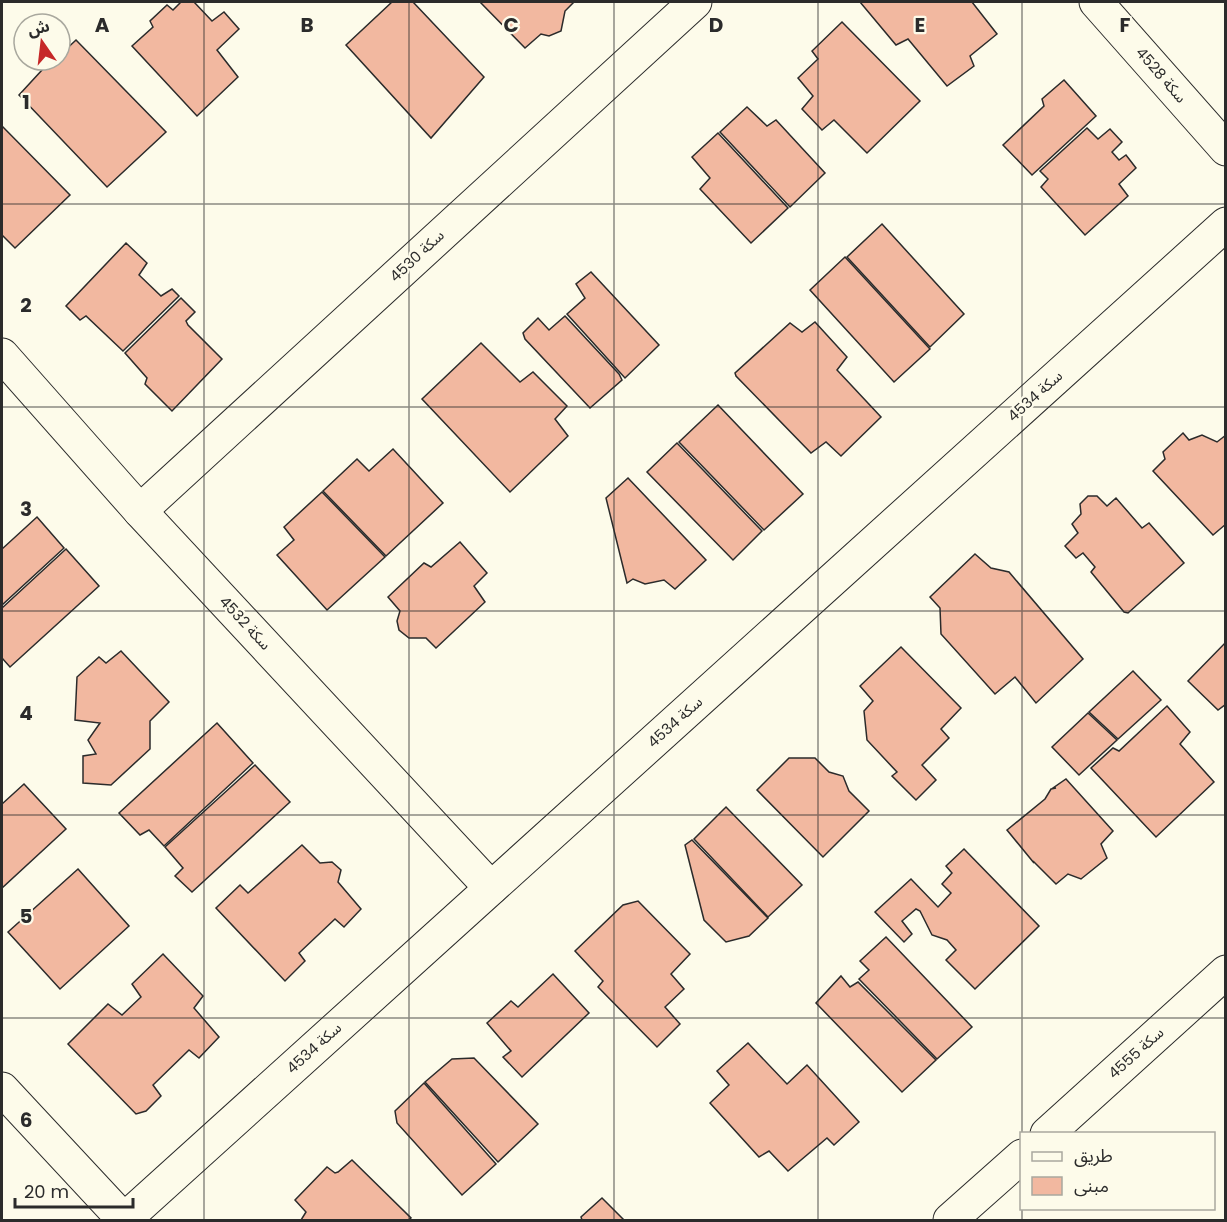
<svg xmlns="http://www.w3.org/2000/svg" width="1227" height="1222" font-family="Poppins,'Noto Sans Arabic',sans-serif">
	<rect width="100%" height="100%" fill="#fdfbea"/>
	<!-- building -->
	<g fill="#f2b8a0" stroke="#2b2b2b" stroke-width="1.5">
		<polygon points="181,2 194,2 212,21 224,12 239,29 217,50 238,77 197,116 132,46 153,27 150,21 167,5 173,10"/>
		<polygon points="392,2 413,2 484,77 431,138 346,45"/>
		<polygon points="480,2 574,2 565,11 561,31 549,36 541,34 525,48"/>
		<polygon points="860,2 972,2 997,34 970,56 974,66 947,86 908,39 896,45"/>
		<polygon points="842,22 920,101 867,153 834,120 822,130 802,109 813,96 798,78 818,59 812,51"/>
		<polygon points="76,40 166,132 107,187 19,95 42,70 40,61 50,64 55,60 60,60 60,55"/>
		<polygon points="1064,80 1096,116 1032,175 1003,145 1044,106 1042,99"/>
		<polygon points="747,107 767,126 776,120 825,173 790,207 720,132"/>
		<polygon points="2,126 70,195 15,248 2,235"/>
		<polygon points="1087,128 1098,139 1110,129 1122,142 1112,152 1119,160 1126,155 1136,168 1119,184 1128,196 1085,235 1041,187 1048,179 1040,171"/>
		<polygon points="718,133 788,208 751,243 700,189 710,178 692,157"/>
		<polygon points="882,224 964,314 930,347 847,257"/>
		<polygon points="126,243 147,263 139,275 161,296 172,289 179,296 123,351 86,316 80,320 66,306"/>
		<polygon points="845,257 930,349 894,382 810,290"/>
		<polygon points="591,272 659,345 625,378 567,314 585,298 576,284"/>
		<polygon points="181,298 195,312 186,321 188,325 222,359 172,411 145,384 147,378 125,353"/>
		<polygon points="565,316 619,374 622,380 590,408 525,339 523,333 538,318 549,330"/>
		<polygon points="815,322 847,357 837,370 881,417 841,456 826,442 811,453 736,376 735,373 790,323 802,332"/>
		<polygon points="481,343 520,382 533,372 567,406 555,419 568,436 510,492 422,399"/>
		<polygon points="718,405 803,494 764,530 679,442"/>
		<polygon points="1183,433 1189,440 1202,435 1217,442 1226,435 1226,524 1213,535 1153,471 1165,459 1163,452"/>
		<polygon points="677,443 762,531 733,560 647,472"/>
		<polygon points="393,449 443,503 386,556 323,491 357,459 369,471"/>
		<polygon points="628,478 706,560 675,589 664,580 645,584 633,579 627,583 606,498"/>
		<polygon points="322,492 385,557 327,610 277,555 294,540 284,527"/>
		<polygon points="1088,496 1097,496 1107,506 1116,498 1142,528 1149,523 1184,563 1128,613 1124,612 1091,572 1095,567 1083,553 1076,558 1065,546 1078,533 1072,524 1081,514 1080,504"/>
		<polygon points="37,517 64,548 2,605 2,549"/>
		<polygon points="460,542 487,573 474,586 485,602 436,648 426,638 409,638 399,630 397,621 400,611 388,597 424,563 431,567"/>
		<polygon points="66,549 99,586 10,667 2,658 2,608"/>
		<polygon points="975,554 991,568 1009,572 1083,659 1036,703 1015,677 995,694 941,634 940,608 930,597"/>
		<polygon points="1226,642 1226,704 1218,710 1188,681"/>
		<polygon points="901,647 961,708 941,729 949,738 922,765 936,780 916,800 892,776 897,772 867,740 864,711 873,701 860,686"/>
		<polygon points="121,651 169,702 150,721 150,749 111,785 83,783 83,756 96,754 88,740 100,723 75,720 77,677 99,657 106,663"/>
		<polygon points="1133,671 1161,700 1118,739 1089,712"/>
		<polygon points="1167,706 1190,732 1180,744 1214,782 1156,837 1091,768 1113,748 1119,751"/>
		<polygon points="1088,713 1117,740 1079,775 1052,747"/>
		<polygon points="217,723 253,763 164,846 149,830 140,835 119,813"/>
		<polygon points="789,758 815,758 829,772 843,776 849,791 869,811 823,857 757,790"/>
		<polygon points="255,765 290,802 192,892 175,876 183,868 165,847"/>
		<polygon points="1066,779 1113,831 1101,844 1107,858 1081,879 1068,874 1056,884 1033,861 1034,863 1007,830 1045,799 1051,789 1056,788 1053,788"/>
		<polygon points="24,784 66,829 2,888 2,804"/>
		<polygon points="726,807 802,885 768,917 694,839"/>
		<polygon points="692,840 768,918 749,936 726,942 704,920 685,845"/>
		<polygon points="302,845 320,863 332,862 341,870 338,882 361,909 344,927 335,919 299,953 305,961 285,981 216,908 240,885 248,893"/>
		<polygon points="964,849 1039,926 975,989 946,960 956,950 947,940 932,935 920,911 916,909 902,921 912,934 904,942 875,912 911,879 938,907 951,893 942,884 952,873 946,866"/>
		<polygon points="78,869 129,926 60,989 8,932"/>
		<polygon points="638,901 690,954 671,974 684,989 665,1007 680,1024 657,1047 598,987 603,981 575,951 623,905"/>
		<polygon points="886,937 972,1027 937,1059 859,979 869,970 860,961"/>
		<polygon points="163,954 203,996 194,1008 219,1037 199,1058 189,1050 153,1085 161,1096 146,1111 136,1114 68,1044 108,1004 122,1015 141,997 132,984"/>
		<polygon points="553,974 589,1013 522,1077 503,1057 511,1051 487,1023 511,1001 518,1007"/>
		<polygon points="841,976 850,987 858,982 936,1060 902,1092 816,1003"/>
		<polygon points="748,1043 787,1084 807,1065 859,1122 834,1145 827,1138 788,1171 769,1151 759,1157 710,1103 729,1085 717,1071"/>
		<polygon points="474,1058 538,1124 498,1162 425,1082 452,1059"/>
		<polygon points="424,1083 496,1164 462,1195 397,1123 395,1111"/>
		<polygon points="352,1160 411,1218 408,1220 301,1220 306,1212 295,1200 327,1167 335,1173 338,1172"/>
		<polygon points="602,1198 624,1220 582,1220 581,1217"/>
	</g>
	<g fill="none" stroke-linecap="round" stroke-linejoin="round">
		<!-- minor casing -->
		<g stroke="#2b2b2b" stroke-width="35">
			<g id="minor">
				<polyline points="1096,2 1226,149"/>
				<polyline points="2,355 140,511 491,888"/>
				<polyline points="140,511 695,2"/>
				<polyline points="2,1089 124,1220"/>
				<polyline points="124,1220 1226,224"/>
			</g>
		</g>
		<!-- tertiary casing -->
		<g stroke="#2b2b2b" stroke-width="35">
			<g id="tertiary">
				<polyline points="1047,1134 1226,972"/>
				<polyline points="950,1220 1022,1156"/>
			</g>
		</g>
		<!-- minor -->
		<use href="#minor" stroke="#fdfbea" stroke-width="33"/>
		<!-- tertiary -->
		<use href="#tertiary" stroke="#fdfbea" stroke-width="33"/>
	</g>
	<!-- grid -->
	<path fill="none" stroke="#2b2b2b" stroke-width="1.5" stroke-opacity="0.55" d="M204,2v1218M409,2v1218M614,2v1218M818,2v1218M1022,2v1132M2,204h1224M2,407h1224M2,611h1224M2,815h1224M2,1018h1224M1022,1208v12"/>
	<g text-anchor="middle" stroke-width="4.5" stroke-linejoin="round" paint-order="stroke">
		<!-- street labels -->
		<g font-size="15" fill="#2b2b2b" stroke="#fdfbea">
			<text transform="translate(1161 75) rotate(49)" y="5">سكة 4528</text>
			<text transform="translate(417 256) rotate(-43)" y="5">سكة 4530</text>
			<text transform="translate(1035 396) rotate(-42)" y="5">سكة 4534</text>
			<text transform="translate(245 623) rotate(47)" y="5">سكة 4532</text>
			<text transform="translate(675 722) rotate(-42)" y="5">سكة 4534</text>
			<text transform="translate(314 1048) rotate(-42)" y="5">سكة 4534</text>
			<text transform="translate(1136 1053) rotate(-42)" y="5">سكة 4555</text>
		</g>
	</g>
	<g font-size="20" text-anchor="middle" font-weight="bold" fill="#2b2b2b" stroke="#fdfbea" stroke-width="4.5" stroke-linejoin="round" paint-order="stroke">
		<text x="102" y="32">A</text>
		<text x="307" y="32">B</text>
		<text x="511" y="32">C</text>
		<text x="716" y="32">D</text>
		<text x="920" y="32">E</text>
		<text x="1125" y="32">F</text>
		<text x="26" y="109">1</text>
		<text x="26" y="312">2</text>
		<text x="26" y="516">3</text>
		<text x="26" y="720">4</text>
		<text x="26" y="923">5</text>
		<text x="26" y="1127">6</text>
	</g>
	<!-- border -->
	<rect width="1227" height="1222" fill="none" stroke="#2b2b2b" stroke-width="6"/>
	<!-- legend -->
	<rect x="1020" y="1132" width="195" height="78" fill="#fdfbea" stroke="#a9a89e" stroke-width="1.5"/>
	<rect x="1032" y="1152" width="30" height="9" fill="#fdfbea" stroke="#a9a89e" stroke-width="1.5"/>
	<text x="1074" y="1162" font-size="18" fill="#2b2b2b">طريق</text>
	<rect x="1032" y="1177" width="30" height="18" fill="#f2b8a0" stroke="#a9a89e" stroke-width="1.5"/>
	<text x="1074" y="1192" font-size="18" fill="#2b2b2b">مبنى</text>
	<!-- north arrow -->
	<g transform="translate(42 42) rotate(346)"><circle r="28" fill="#fdfbea" stroke="#a9a89e" stroke-width="1.5"/>
	<path d="M0-4.5L10 22L0 15L-10 22Z" fill="#c62828"/>
	<text y="-9" font-size="16" font-weight="bold" text-anchor="middle" fill="#2b2b2b">ش</text>
	</g>
	<!-- scale -->
	<path d="M15 1198v9h118v-9" fill="none" stroke="#2b2b2b" stroke-width="3"/>
	<text x="24" y="1198" font-size="18" fill="#2b2b2b" stroke="#fdfbea" stroke-width="4.5" paint-order="stroke">20 m</text>
</svg>
